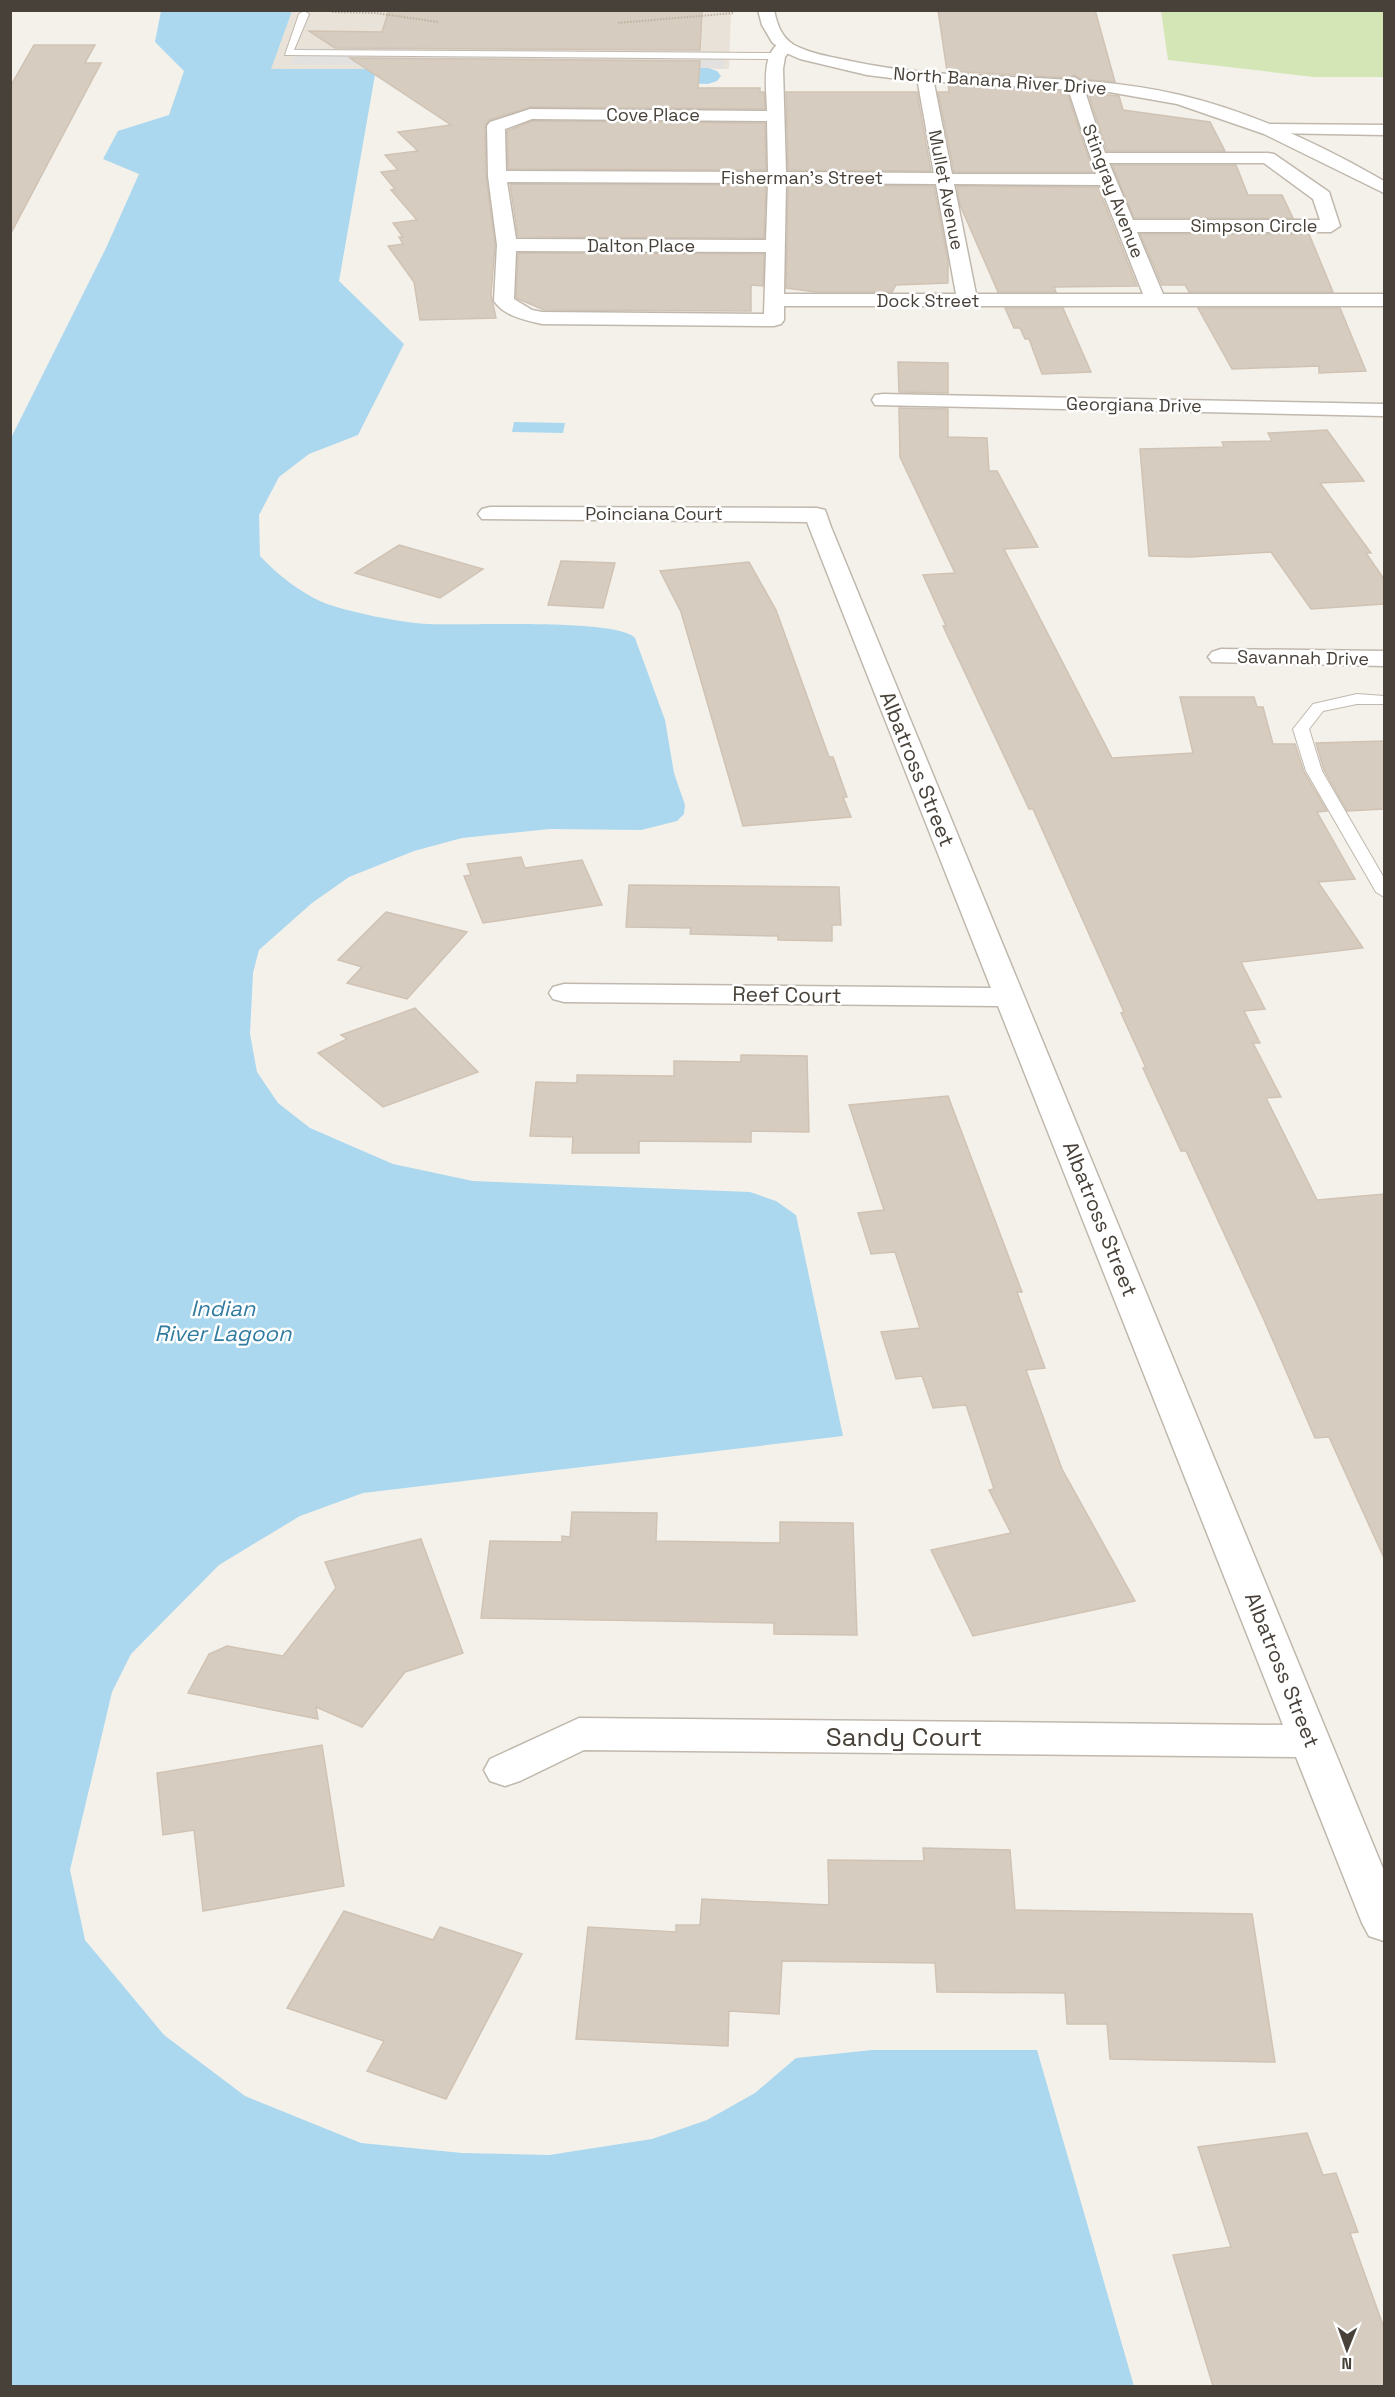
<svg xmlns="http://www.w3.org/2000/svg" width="1395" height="2397" font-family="'Space Grotesk',sans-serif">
	<rect width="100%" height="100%" fill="#f4f1eb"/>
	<!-- residential -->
	<polygon fill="#e8e2d9" points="292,11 731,11 729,69 270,69"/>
	<!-- green -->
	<polygon fill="#d4e6b6" points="1161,11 1384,11 1384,77 1314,77 1168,60"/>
	<!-- parking -->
	<polygon fill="#e3e1df" points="298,48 725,52 724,68 291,64"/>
	<!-- water -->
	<g fill="#abd8ee">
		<path d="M161,11h131l-21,58h105l-37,212 65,63 -46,91 -49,19 -30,23 -20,38 1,41c18,19 38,35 62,46 25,10 80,21 107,22 35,2 189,-6 206,14l30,82 9,53 11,32 -1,9 -7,7 -36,9 -91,-1 -88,9 -48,13 -65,26 -37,26 -53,47 -6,23 -3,61 7,38 21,31 32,25 83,36 80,17 277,11 26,9 20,14 47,221 -480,57 -63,23 -81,49 -88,89 -19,38 -42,178 15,70 79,95 81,61 116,47 101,10 87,2 103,-16 55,-19 48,-27 41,-35 76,-8h165l97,336h-1123l-1,-1946 96,-192 33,-74 -36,-15 15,-28 51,-16 15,-44 -29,-29z"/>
		<polygon points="514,422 565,423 563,433 512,432"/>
	</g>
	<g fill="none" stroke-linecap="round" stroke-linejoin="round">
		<!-- canal -->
		<polygon fill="#abd8ee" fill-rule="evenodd" points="628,68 708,68 717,71 721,76 717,81 708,84 619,81 615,76 619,71"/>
	</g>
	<!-- building -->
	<g fill="#d6ccc0" stroke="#d0c3b4" stroke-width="1.5">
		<polygon points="389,10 702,10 700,50 335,48 309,31 382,32"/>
		<polygon points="938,10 1095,10 1115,82 1081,79 1075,75 1069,78 947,71"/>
		<polygon points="34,45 95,45 85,63 101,63 10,235 10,87"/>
		<polygon points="350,58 700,61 698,88 760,88 760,92 764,92 765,109 530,107 489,120 485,126 486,176 495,245 491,295 496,318 420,320 414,282 388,246 403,244 399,237 403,237 393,223 417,220 391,190 395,189 381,172 398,170 385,155 418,151 398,132 451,125"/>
		<polygon points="948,85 1067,92 1093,172 954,172 938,92 949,92"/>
		<polygon points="786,92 917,92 931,171 788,170"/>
		<polygon points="1088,93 1119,96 1123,110 1210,122 1225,151 1107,151"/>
		<polygon points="532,121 765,123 766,170 508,169 507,131"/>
		<polygon points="1112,165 1236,165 1248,195 1282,195 1293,218 1134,218"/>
		<polygon points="510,184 766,185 764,238 518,237"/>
		<polygon points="788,185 934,186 948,262 948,283 896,285 892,292 816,292 786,288"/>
		<polygon points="957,186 1098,187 1137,286 1054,287 1056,292 998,292 960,205"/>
		<polygon points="1140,234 1309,234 1333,292 1189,292 1185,285 1162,285"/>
		<polygon points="518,253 764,254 763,286 751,285 751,311 544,310 516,298"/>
		<polygon points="1005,308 1063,308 1091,372 1042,374 1029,339 1025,339 1020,328 1014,328"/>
		<polygon points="1198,308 1340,308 1366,371 1319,373 1319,366 1232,369"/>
		<polygon points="898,362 948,363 948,393 899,392"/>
		<polygon points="899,408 948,409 948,437 987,438 989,471 997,471 1038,547 1004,549 1112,758 1193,753 1180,697 1254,697 1257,707 1263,707 1273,744 1295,744 1304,772 1327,811 1317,812 1355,879 1318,882 1363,948 1241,962 1265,1009 1244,1011 1260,1043 1253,1043 1281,1097 1266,1098 1317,1200 1384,1194 1384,1558 1329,1437 1315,1438 1264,1320 1186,1151 1181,1151 1143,1068 1146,1068 1121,1013 1124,1012 1033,809 1029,809 943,626 946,626 923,575 955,573 900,457"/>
		<polygon points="1327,430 1364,481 1320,483 1371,553 1366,553 1384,579 1384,604 1311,609 1271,552 1190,557 1149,556 1140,449 1224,447 1222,442 1272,441 1268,433"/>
		<polygon points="399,545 483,569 440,598 355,573"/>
		<polygon points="561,561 615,563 603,608 548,605"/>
		<polygon points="749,562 776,610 829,757 833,757 847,797 843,797 851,817 743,826 681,612 660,571"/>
		<polygon points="1384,741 1384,809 1347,811 1324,770 1316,743"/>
		<polygon points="521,857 525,868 582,860 602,905 483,923 464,876 471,875 467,864"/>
		<polygon points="629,885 839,887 841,925 832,925 832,941 778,940 778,936 690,934 691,928 626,927"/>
		<polygon points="386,912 467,932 407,999 347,983 362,967 338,960"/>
		<polygon points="415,1008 478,1072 383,1107 318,1053 347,1039 341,1035"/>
		<polygon points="741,1055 807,1056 809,1132 751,1131 751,1142 639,1141 639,1153 572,1153 573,1137 530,1136 536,1082 577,1083 577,1075 674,1076 674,1061 741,1062"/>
		<polygon points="948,1096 1022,1292 1017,1292 1045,1368 1026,1370 1062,1469 1135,1601 973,1636 931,1550 1011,1533 989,1490 994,1489 966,1405 933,1408 922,1376 896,1379 881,1332 920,1328 895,1252 871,1254 858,1213 884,1210 849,1105"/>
		<polygon points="572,1512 657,1513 656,1541 780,1543 780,1522 853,1523 857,1635 774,1634 774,1623 481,1618 490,1541 562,1542 562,1536 570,1537"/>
		<polygon points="421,1539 463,1653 405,1672 362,1727 316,1707 318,1719 188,1693 209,1654 227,1646 283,1656 336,1588 325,1562"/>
		<polygon points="322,1745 344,1886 203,1911 194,1830 163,1835 157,1773"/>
		<polygon points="923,1848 1010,1850 1015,1910 1252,1914 1275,2062 1110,2059 1107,2024 1067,2024 1065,1993 937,1992 935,1963 782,1961 779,2014 729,2011 728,2046 576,2039 588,1927 676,1932 676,1925 700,1925 702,1899 829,1905 828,1860 924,1861"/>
		<polygon points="344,1911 433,1940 440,1927 522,1954 446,2099 367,2071 384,2041 287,2008"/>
		<polygon points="1307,2133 1323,2175 1336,2173 1358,2232 1350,2233 1384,2328 1384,2386 1213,2386 1173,2255 1231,2247 1198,2147"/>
	</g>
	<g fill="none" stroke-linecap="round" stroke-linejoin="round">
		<!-- service casing -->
		<g stroke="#c0b8ad" stroke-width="2">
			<g id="service">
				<polygon points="304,11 309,14 294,50 777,53 782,56 777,59 285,55 299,14"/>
				<polygon points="1357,694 1384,696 1384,704 1357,704 1323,711 1309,729 1322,771 1384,878 1384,897 1376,892 1306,771 1293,729 1313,704"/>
			</g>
		</g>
		<!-- minor casing -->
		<g stroke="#c0b8ad" stroke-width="3">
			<g id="minor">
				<path d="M785,41l8,5 -8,11 -2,12 3,103 148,1 -17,-95 8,-5 8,5 19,96h144l-30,-92 8,-5 8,5 23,71h163l6,1 55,38 11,34 -9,6h-194l26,62h221v12h-600v14l-3,4 -7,2 -232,-2c-17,-4 -38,-8 -48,-23l3,-56 -9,-69 -1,-50 3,-4 40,-13 237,2c0,-20 -8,-63 18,-70zM532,119l235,2 1,51 -262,-1 -1,-42zM1109,163h155l49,36 7,21h-187zM507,182l261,1 -2,57 -250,-1zM786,183l150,1 20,110h-172zM954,184l146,1 43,109h-167zM516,251l250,1 -2,62 -222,-2 -10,-2 -18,-11z"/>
				<polygon points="1271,124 1384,125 1384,135 1265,133 1262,129"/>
				<polygon points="883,394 1384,404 1384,416 875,405 872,400 875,395"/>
				<polygon points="490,507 817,508 825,510 831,527 1384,1871 1384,1941 1369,1936 1362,1923 1296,1757 584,1750 520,1781 505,1786 490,1781 484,1770 490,1759 579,1718 1283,1725 998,1006 564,1002 553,999 549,993 553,987 564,984 991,988 807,522 482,519 478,514 482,509"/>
				<polygon points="1221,649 1384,651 1384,666 1212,662 1208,657 1212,652"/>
			</g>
		</g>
		<!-- tertiary casing -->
		<g stroke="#c0b8ad" stroke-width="3">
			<path id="tertiary" d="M758,10h16c3,14 7,27 20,35 17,9 38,12 56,16 109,24 221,8 330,34 72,17 140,49 204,86v12l-120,-59 -87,-30 -68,-12 -202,-12 -40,-5 -67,-16 -16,-7 -12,-10 -10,-17z"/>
		</g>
		<!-- path -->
		<g stroke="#c1b29f" stroke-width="2" stroke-dasharray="1.5 1.5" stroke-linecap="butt">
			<polyline points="332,12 376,13 438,22"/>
			<polyline points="618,23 734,13"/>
		</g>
		<!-- service -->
		<use href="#service" fill="#fff" fill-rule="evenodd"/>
		<!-- minor -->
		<use href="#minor" fill="#fff" fill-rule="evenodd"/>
		<!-- tertiary -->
		<use href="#tertiary" fill="#fff" fill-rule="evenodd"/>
	</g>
	<g text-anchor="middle" stroke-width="5" stroke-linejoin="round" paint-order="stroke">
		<!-- far-street labels -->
		<g font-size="18" fill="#484139" stroke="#fff">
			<text transform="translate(1000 81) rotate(4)" y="6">North Banana River Drive</text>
			<text x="653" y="121">Cove Place</text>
			<text x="802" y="184">Fisherman's Street</text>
			<text transform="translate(946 190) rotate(79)" y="6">Mullet Avenue</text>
			<text transform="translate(1113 191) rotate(69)" y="6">Stingray Avenue</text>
			<text x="1254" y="232">Simpson Circle</text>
			<text x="641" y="252">Dalton Place</text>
			<text x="928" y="307">Dock Street</text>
			<text transform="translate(1134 405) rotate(1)" y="6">Georgiana Drive</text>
			<text x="654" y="520">Poinciana Court</text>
			<text transform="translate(1303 658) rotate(1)" y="6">Savannah Drive</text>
		</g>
		<!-- street labels -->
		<g font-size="21" fill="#484139" stroke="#fff">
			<text transform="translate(917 769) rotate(68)" y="7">Albatross Street</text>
			<text transform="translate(787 995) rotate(1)" y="7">Reef Court</text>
			<text transform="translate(1100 1219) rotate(68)" y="7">Albatross Street</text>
			<text transform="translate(1282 1670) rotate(68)" y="7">Albatross Street</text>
		</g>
		<!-- water labels -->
		<g font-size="22" font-style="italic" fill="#327ba0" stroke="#fff">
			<text x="223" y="1316">Indian<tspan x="223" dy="25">River Lagoon</tspan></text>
		</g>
		<!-- near-street labels -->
		<g font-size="26" fill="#484139" stroke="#fff">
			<text x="904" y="1746">Sandy Court</text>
		</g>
	</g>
	<!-- border -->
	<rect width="1395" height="2397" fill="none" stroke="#484139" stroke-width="24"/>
	<!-- north arrow -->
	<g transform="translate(1347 2349) rotate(181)" stroke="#ffffff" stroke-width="4.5" paint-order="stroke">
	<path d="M0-4.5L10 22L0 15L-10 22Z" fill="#484139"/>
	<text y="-9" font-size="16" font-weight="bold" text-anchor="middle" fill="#484139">N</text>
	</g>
</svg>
